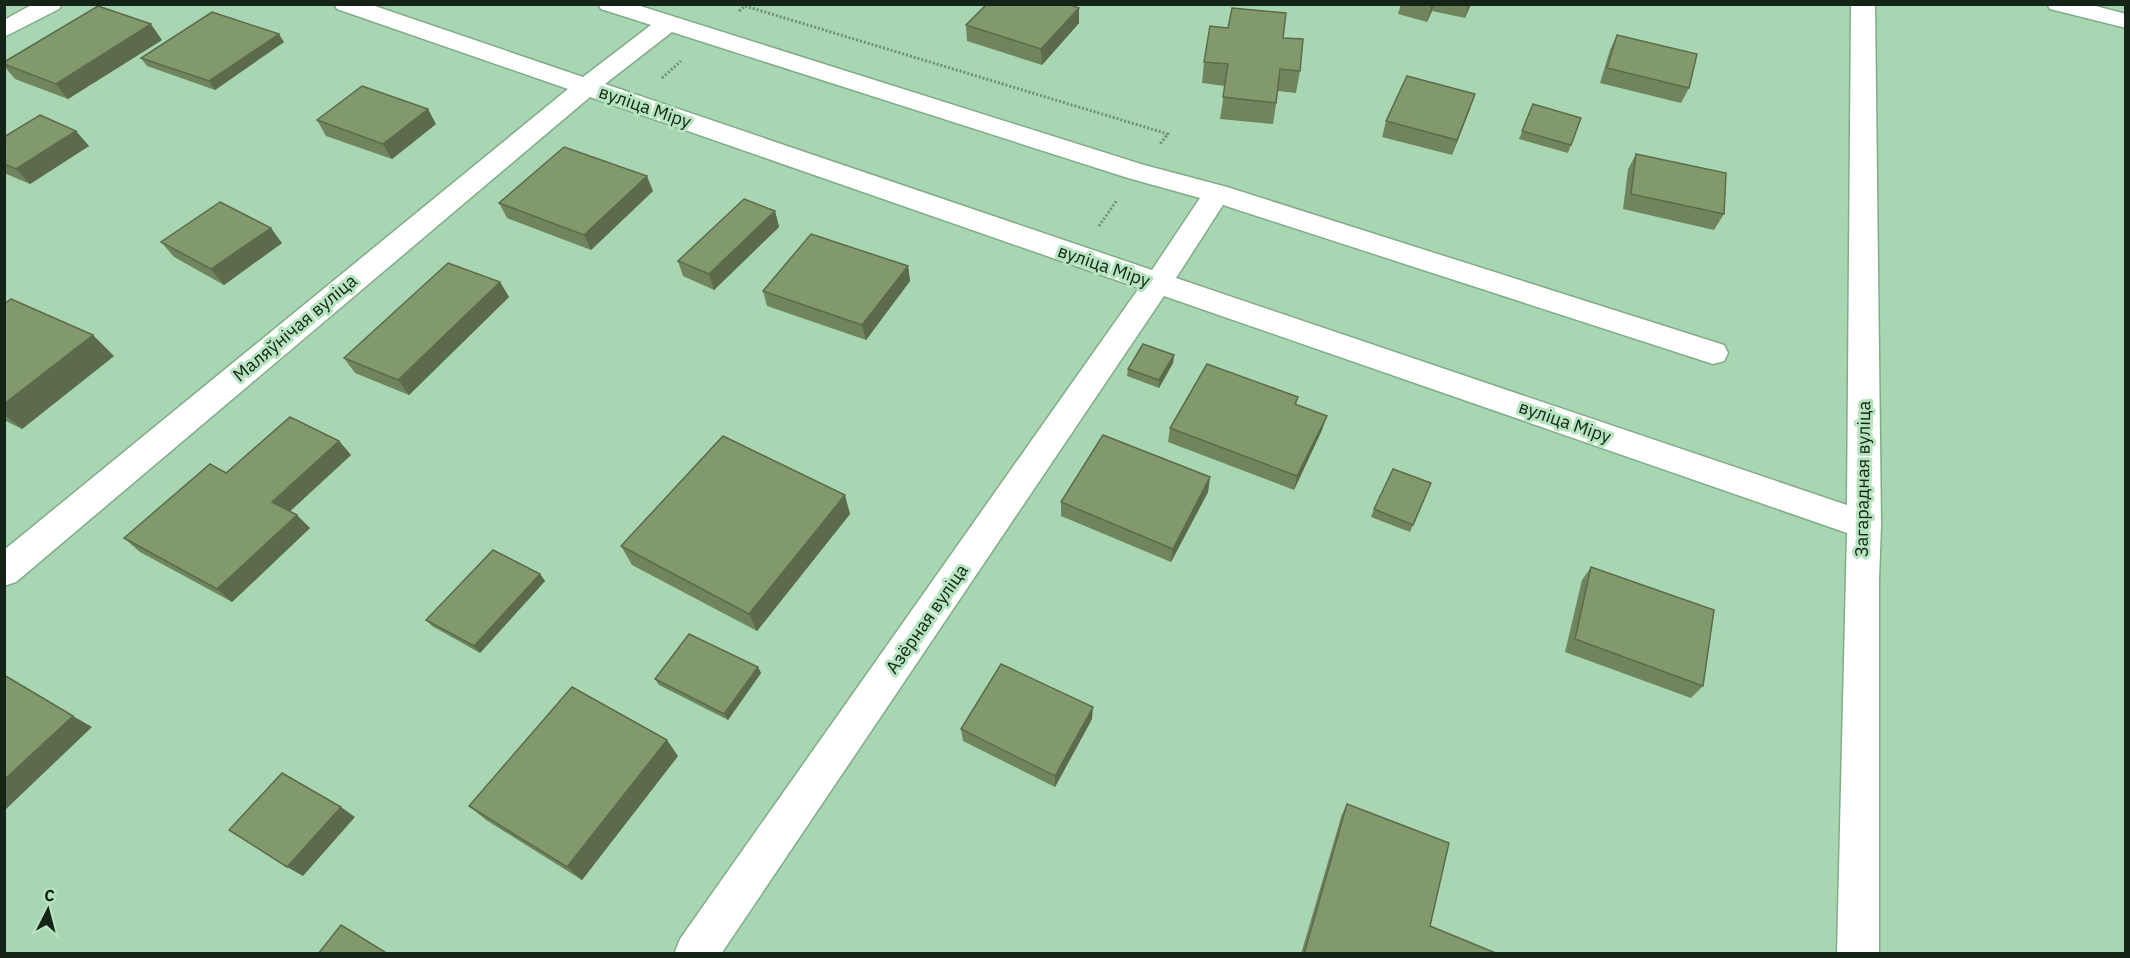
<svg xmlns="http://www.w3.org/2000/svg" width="2130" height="958" font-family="'IBM Plex Sans',sans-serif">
	<rect width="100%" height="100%" fill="#a9d6b2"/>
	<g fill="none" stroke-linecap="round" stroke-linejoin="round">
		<!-- minor casing -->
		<g stroke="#80ac88" stroke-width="3">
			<g id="minor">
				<polygon points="33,4 62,4 59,9 4,37 4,20"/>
				<path d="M334,4h35l214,73 68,-52 -50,-16 -3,-5h36l510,161 83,22 497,158 4,8 -4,8 -11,3 -490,-159 -47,73 671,227 4,-501h24l6,521 -2,55v374h-42l10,-421 -683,-237 -443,658h-47l6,-15 459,-651 -549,-191 -574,485 -12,4v-36l564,-461 -231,-80zM672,32l456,146 72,20 -48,72 -547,-186z"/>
				<polygon points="2047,4 2088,4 2126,14 2126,28 2050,9"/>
			</g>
		</g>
		<!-- path -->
		<g stroke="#6f9176" stroke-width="3" stroke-dasharray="2 2" stroke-linecap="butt">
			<polyline points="739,11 745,6 1168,134 1160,144"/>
			<polyline points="662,78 681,61"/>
			<polyline points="1099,226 1117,200"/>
		</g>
		<!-- minor -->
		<use href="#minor" fill="#fff" fill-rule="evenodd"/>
	</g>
	<!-- wall -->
	<g fill="#70845d">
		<polygon points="1401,4 1471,4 1465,18 1432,11 1427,22 1398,14"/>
		<polygon points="1079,23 1042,65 967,41 966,25"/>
		<polygon points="1617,35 1689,88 1681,103 1600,83 1610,50"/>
		<polygon points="1283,38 1300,71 1296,93 1278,91 1273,124 1220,119 1225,86 1202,83 1204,62"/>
		<polygon points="162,40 68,99 15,79 4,66 4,62"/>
		<polygon points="284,42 215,90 147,66 141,58"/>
		<polygon points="1533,104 1571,145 1568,153 1519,139"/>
		<polygon points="1470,109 1452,155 1382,137 1386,121"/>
		<polygon points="317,120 436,124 392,159 326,136"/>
		<polygon points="4,137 89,146 30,184 4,173"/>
		<polygon points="1636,154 1724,214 1714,230 1623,209 1628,169"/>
		<polygon points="653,191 591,250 507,218 499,203"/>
		<polygon points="775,211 779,227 714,290 683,276 678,261"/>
		<polygon points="161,242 282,243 224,285 174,257"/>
		<polygon points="908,266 910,281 866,340 767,306 763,291"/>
		<polygon points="500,282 509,297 409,395 355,373 344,358"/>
		<polygon points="4,304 114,356 22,429 4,420"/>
		<polygon points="1174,355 1173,363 1159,388 1127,376 1128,369"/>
		<polygon points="1298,397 1296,405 1322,430 1294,490 1168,442 1170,428"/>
		<polygon points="339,441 351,455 290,511 310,528 232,602 140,552 124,538 226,473"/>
		<polygon points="1210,477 1208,492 1171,562 1061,516 1061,502"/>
		<polygon points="1431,483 1410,532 1371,517 1374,509"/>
		<polygon points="850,514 757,631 632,565 621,546"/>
		<polygon points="1591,567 1703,686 1691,698 1565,652 1582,580"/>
		<polygon points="540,574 545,581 480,653 432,626 426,620"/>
		<polygon points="758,667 761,673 728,720 659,685 655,679"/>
		<polygon points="1092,719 1055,787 963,741 961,729"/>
		<polygon points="678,756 582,880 486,820 469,806"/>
		<polygon points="1347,804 1430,926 1498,954 1301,954 1342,814"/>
	</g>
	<!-- shaded-wall -->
	<g fill="#5b6b4c">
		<polygon points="1432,4 1434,4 1432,11 1427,22"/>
		<polygon points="1469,4 1471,4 1465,18"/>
		<polygon points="1079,8 1079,23 1042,65 1041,49"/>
		<polygon points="151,24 162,40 68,99 56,84"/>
		<polygon points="279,34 284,42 215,90 209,81"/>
		<polygon points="1475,94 1470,109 1452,155 1457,140"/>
		<polygon points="428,109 436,124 392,159 383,144"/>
		<polygon points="76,131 89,146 30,184 16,169"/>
		<polygon points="647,176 653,191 591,250 584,235"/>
		<polygon points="775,211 779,227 714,290 709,274"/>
		<polygon points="271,228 282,243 224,285 211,269"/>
		<polygon points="908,266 910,281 866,340 862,325"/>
		<polygon points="500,282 509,297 409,395 398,380"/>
		<polygon points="93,335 114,356 22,429 4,414 4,404"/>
		<polygon points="1174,355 1173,363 1159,388 1159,380"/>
		<polygon points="1327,416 1322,430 1294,490 1297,476"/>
		<polygon points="339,441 351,455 285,516 272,502"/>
		<polygon points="1210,477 1208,492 1171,562 1173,549"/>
		<polygon points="845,495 850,514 757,631 749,614"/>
		<polygon points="297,515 310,528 232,602 217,589"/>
		<polygon points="540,574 545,581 480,653 474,646"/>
		<polygon points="758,667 761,673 728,720 724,714"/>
		<polygon points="1093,707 1092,719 1055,787 1055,776"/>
		<polygon points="73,716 92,727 4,811 4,780"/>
		<polygon points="667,740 678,756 582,880 567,867"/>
		<polygon points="341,807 355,817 303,876 287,867"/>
	</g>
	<!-- building -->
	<g fill="#82996c" stroke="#5b6b4c" stroke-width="1.5">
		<polygon points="987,4 1068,4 1079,8 1041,49 966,25"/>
		<polygon points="98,6 151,24 56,84 4,64 4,62"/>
		<polygon points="1232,8 1286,13 1283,38 1303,39 1300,71 1280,69 1276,103 1223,97 1228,64 1204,62 1210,26 1228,28"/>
		<polygon points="212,12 279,34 209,81 141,58"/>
		<polygon points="1617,35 1697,54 1689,88 1607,68"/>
		<polygon points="1407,76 1475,94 1457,140 1386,121"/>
		<polygon points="362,86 428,109 383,144 317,120"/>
		<polygon points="1533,104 1581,118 1571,145 1522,131"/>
		<polygon points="40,115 76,131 16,169 4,164 4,137"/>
		<polygon points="564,147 647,176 584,235 499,203"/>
		<polygon points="1636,154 1726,173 1724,214 1631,194"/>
		<polygon points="744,199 775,211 709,274 678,261"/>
		<polygon points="220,202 271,228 211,269 161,242"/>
		<polygon points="811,234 908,266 862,325 763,291"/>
		<polygon points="448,263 500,282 398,380 344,358"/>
		<polygon points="11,299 93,335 4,404 4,304"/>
		<polygon points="1143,344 1174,355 1159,380 1128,369"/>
		<polygon points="1207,364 1298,397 1295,404 1327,416 1297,476 1170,428"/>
		<polygon points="290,417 339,441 272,502 297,515 217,589 124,538 210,464 226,473"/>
		<polygon points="1103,435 1210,477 1173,549 1061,502"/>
		<polygon points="723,436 845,495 749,614 621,546"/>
		<polygon points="1393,469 1431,483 1413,525 1374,509"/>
		<polygon points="493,550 540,574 474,646 426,620"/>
		<polygon points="1591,567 1714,610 1703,686 1575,639"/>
		<polygon points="689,634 758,667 724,714 655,679"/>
		<polygon points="1001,664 1093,707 1055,776 961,729"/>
		<polygon points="4,675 73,716 4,780"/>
		<polygon points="572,687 667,740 567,867 469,806"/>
		<polygon points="282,773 341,807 287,867 229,830"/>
		<polygon points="1347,804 1449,843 1430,926 1498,954 1304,954"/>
		<polygon points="341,925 388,954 318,954"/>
	</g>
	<g text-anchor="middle" stroke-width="6" stroke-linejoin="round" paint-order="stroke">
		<!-- street labels -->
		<g font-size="18" fill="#142518" stroke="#b6e4bf">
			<text transform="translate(645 107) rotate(19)" y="6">вуліца Міру</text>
			<text transform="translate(1104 266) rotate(19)" y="6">вуліца Міру</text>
			<text transform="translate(295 328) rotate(-40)" y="6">Маляўнічая вуліца</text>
			<text transform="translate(1565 422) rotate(19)" y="6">вуліца Міру</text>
			<text transform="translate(1863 479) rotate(-89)" y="6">Загарадная вуліца</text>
			<text transform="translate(927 619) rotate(-55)" y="6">Азёрная вуліца</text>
		</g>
	</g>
	<!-- border -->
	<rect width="2130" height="958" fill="none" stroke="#142518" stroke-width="12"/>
	<!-- north arrow -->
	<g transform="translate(48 910) rotate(6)" stroke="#b6e4bf" stroke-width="4.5" paint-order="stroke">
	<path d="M0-4.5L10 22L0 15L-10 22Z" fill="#142518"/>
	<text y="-9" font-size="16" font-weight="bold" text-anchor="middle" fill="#142518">С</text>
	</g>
</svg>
